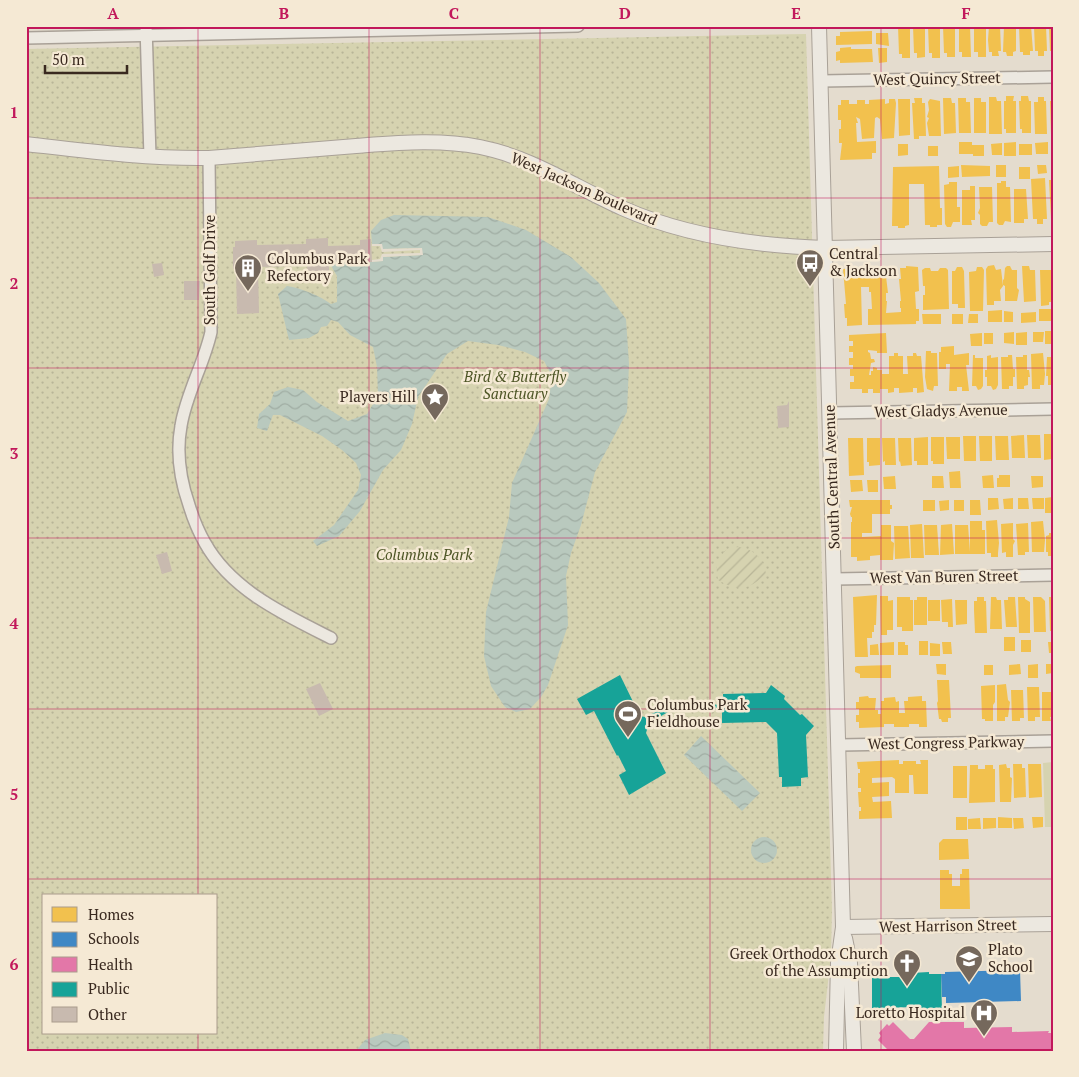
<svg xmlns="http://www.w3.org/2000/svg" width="1079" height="1077" font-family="'PT Serif',serif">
	<defs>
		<pattern id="park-dots" width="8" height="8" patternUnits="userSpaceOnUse" patternTransform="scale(1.25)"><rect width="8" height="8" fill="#d6d3b0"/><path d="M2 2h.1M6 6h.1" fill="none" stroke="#b8b597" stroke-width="1.8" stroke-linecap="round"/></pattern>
		<pattern id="garden-furrows" width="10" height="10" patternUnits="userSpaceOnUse" patternTransform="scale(1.25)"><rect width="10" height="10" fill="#d6d3b0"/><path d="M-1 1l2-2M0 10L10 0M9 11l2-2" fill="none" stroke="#b8b597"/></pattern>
		<pattern id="water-waves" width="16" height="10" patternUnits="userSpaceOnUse" patternTransform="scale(1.25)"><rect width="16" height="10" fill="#b9c9be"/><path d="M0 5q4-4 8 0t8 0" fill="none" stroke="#a0ada3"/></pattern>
	</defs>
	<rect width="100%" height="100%" fill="#e4dcce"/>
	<!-- grass -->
	<polygon fill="#d6d3b0" points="1053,762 1053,827 1045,827 1043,763"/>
	<!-- park -->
	<path fill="url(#park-dots)" fill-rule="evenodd" d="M806,34l26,875 -1,47 -7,61 -1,34h-797v-1002zM44,896h172v137h-172z"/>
	<!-- garden -->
	<path fill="url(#garden-furrows)" d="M739,547c15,2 25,12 27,27 -17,16 -28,18 -48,6l-2,-15 7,-7v-6l7,-4z"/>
	<!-- water -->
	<g fill="url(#water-waves)">
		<path d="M394,215l94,2 38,13 45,27 28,26 27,36 3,45 -2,48 -32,60 -14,53 -10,28 -5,23 2,49 -20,60 -7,12 -11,12 -14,3 -11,-5 -14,-21 -7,-30 2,-44 23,-95 3,-34 37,-84 3,-23 -8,-15 -19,-9 -27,-7 -30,-4 -21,13 -29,43 -6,27 -11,26 -18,20 -23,41 -21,25 -22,10 -4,-5 21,-16 24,-35 3,-15 -5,-12 -14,-13 -20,-14 -42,-21h-7l-6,16 -10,-3 2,-14 11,-10 4,-12 14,-5 15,3 14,12 31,19 19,-7 11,-18 -1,-29 -4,-20 -23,-12 -12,-13 -7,-2 -4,6 -6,1 -3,6 -9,5 -20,2 -11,-46 9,-8c14,2 33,10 44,18l6,-2v-26l-7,-12 53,-3v-4l39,-2v-7l-40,1v-5h-10l-1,-13 10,-11z"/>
		<polygon points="701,736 760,793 742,811 684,755"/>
		<circle cx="764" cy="850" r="13"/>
		<polygon points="385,1033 402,1035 408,1039 411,1051 356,1051 365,1040"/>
	</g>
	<!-- pier -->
	<polygon fill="#e4dcce" points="372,244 382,244 383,249 422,248 423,255 383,257 383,261 372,262 372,260 380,259 382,254 420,253 420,250 382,252 380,246 372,246"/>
	<!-- homes -->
	<g fill="#f2c14e">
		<polygon points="898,26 910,26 910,58 902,58 902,54 899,54"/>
		<polygon points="913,26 925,26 925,57 917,58 917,53 914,53"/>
		<polygon points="928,26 940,26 940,58 932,58 932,53 929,53"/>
		<polygon points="943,26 955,26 955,57 947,57 947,53 944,53"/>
		<polygon points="959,26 970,26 971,57 962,57 962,52 959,52"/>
		<polygon points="974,26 986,26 986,57 978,57 978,52 974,52"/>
		<polygon points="989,26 1000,26 1001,51 998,51 999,56 992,56 992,52 989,52 988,40"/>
		<polygon points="1004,26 1016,26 1016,51 1013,52 1013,56 1007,56 1006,52 1003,52"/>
		<polygon points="1019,26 1031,26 1033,51 1030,51 1030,55 1023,55 1023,52 1020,52"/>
		<polygon points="1034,26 1046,26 1047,51 1044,51 1044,56 1038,56 1038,51 1035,51"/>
		<polygon points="1049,26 1053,26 1053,51 1050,51"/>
		<polygon points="872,31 872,44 836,45 836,36 840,36 840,32"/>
		<polygon points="876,33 888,33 889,46 876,44"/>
		<polygon points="851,47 851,49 872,49 873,62 840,63 840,60 836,61 836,52 840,51 840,48"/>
		<polygon points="878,48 887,48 887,62 879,63"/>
		<polygon points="1006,96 1014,96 1013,101 1016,101 1016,133 1006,133 1006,129 1004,129 1004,101 1006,101"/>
		<polygon points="1021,96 1028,96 1029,101 1031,101 1031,133 1022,133 1022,129 1020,129 1019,101 1021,101"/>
		<polygon points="989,97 996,97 997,101 1001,101 1002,134 989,134"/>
		<polygon points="1038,97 1044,97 1044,101 1046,101 1047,134 1035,134 1034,102 1038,102"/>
		<polygon points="914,98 922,98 922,103 925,103 926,136 919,136 919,139 914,139 912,103 915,103"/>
		<polygon points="943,98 951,98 952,103 955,103 956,133 944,134"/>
		<polygon points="958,98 966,98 966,102 970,102 971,133 959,133"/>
		<polygon points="974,98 981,98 981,102 986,102 986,133 974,133"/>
		<polygon points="885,99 885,104 889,103 889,99 895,99 896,103 894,138 882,139 880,119 877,117 875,118 874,138 862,139 860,119 856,117 858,123 856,123 857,142 876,141 876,153 872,153 872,159 840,160 842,143 839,143 839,129 841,129 841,120 838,120 838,105 841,105 841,100 849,100 849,104 857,104 857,100 865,100 865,104 869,104 869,100"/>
		<polygon points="898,99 910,99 910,135 899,136"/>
		<polygon points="930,99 940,101 941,136 929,136 927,123 929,118 927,117 929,110 928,102"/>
		<polygon points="1050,101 1053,101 1053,135 1051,135"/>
		<polygon points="959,142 972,142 972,145 984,145 984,156 973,156 973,147 973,154 959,154"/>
		<polygon points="1016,142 1016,156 1004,156 1004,143"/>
		<polygon points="1048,142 1048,154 1036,154 1035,143"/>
		<polygon points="1002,143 1002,155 992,155 991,144"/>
		<polygon points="898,144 908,144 908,155 898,156"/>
		<rect x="1019" y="144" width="13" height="11"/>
		<rect x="928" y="146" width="10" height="10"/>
		<polygon points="961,165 990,166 990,176 962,177"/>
		<rect x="996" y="165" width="10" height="12"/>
		<polygon points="1037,165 1046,165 1047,173 1038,174"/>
		<polygon points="939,166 940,208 942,208 942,225 937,225 937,227 930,227 930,225 925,225 924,184 909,184 909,225 905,226 905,228 898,228 898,226 892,226 893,167"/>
		<polygon points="959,166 959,177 948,178 948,167"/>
		<rect x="1019" y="167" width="11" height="12"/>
		<polygon points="1045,178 1047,219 1043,219 1043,224 1037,224 1037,219 1033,219 1031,179"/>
		<polygon points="1049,180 1053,180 1053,219 1051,219"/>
		<polygon points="1001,181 1006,181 1006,187 1010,187 1011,222 1005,221 1003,225 999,225 997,223 997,183 1001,183"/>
		<polygon points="949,182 957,182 957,207 960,207 960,222 953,222 951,227 947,227 945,224 944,185 949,184"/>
		<polygon points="970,186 975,186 975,220 971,220 972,225 962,225 962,190 970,190"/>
		<polygon points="979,187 992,187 993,222 989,222 987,226 982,226 980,224 980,215 978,213 980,208"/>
		<polygon points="1014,189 1026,189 1028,219 1024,219 1024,223 1014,223"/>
		<polygon points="994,265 996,270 1001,269 1003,286 1000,290 1001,301 994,301 994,305 987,305 986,269 988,266"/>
		<polygon points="906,266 918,267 919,291 915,292 916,309 919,309 919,321 916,321 916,324 868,325 868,309 872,309 871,292 869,292 869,287 861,287 862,325 847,326 847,318 845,318 844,304 846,304 843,269 859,267 859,269 873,269 873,267 885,268 888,293 886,293 886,301 887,301 886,313 901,312 901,308 900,308 900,301 901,301 899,279 901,279 900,268 906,268"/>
		<polygon points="1007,266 1010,266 1012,270 1017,270 1017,288 1019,290 1017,301 1005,301 1005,286 1003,285 1003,280 1004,279 1005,268"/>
		<polygon points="1022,266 1029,266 1030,270 1035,270 1036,301 1024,302"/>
		<polygon points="957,267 962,267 964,271 965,308 958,308 958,304 952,304 952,271 955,271"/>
		<polygon points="977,267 982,267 984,270 983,311 970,311 969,272 976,271"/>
		<polygon points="925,268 930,268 931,271 938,271 940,268 946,268 948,270 949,309 923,310 923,295 925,295 925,286 923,286 922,270"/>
		<polygon points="1040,270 1052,270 1053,302 1049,302 1049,305 1041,306"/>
		<rect x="1039" y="309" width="14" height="12"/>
		<polygon points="1002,310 1002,322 988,322 988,311"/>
		<polygon points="1004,311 1013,312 1013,322 1004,322"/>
		<polygon points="1036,312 1036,322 1021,323 1021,313"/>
		<polygon points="922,314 941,314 941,324 923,324"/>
		<rect x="952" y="314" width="11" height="10"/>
		<polygon points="969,314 978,314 978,323 968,323"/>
		<rect x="1045" y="331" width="8" height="13"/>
		<polygon points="1014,332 1014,344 1004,343 1004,333"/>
		<polygon points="1027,332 1027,345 1016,345 1016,333"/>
		<polygon points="1033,332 1044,332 1043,342 1033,342"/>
		<polygon points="886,333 887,353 877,353 877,351 868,350 868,352 870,353 871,359 874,359 875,362 871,363 869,375 871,375 871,371 873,371 873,367 877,368 877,370 882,370 882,374 889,374 889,356 894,356 894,353 898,353 898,356 903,356 903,374 908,374 907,356 913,356 913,353 916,353 917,356 921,356 924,392 917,393 917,388 913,388 913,392 899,393 899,388 894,388 894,392 888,393 888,389 880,389 880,393 873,393 873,389 868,389 868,393 862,393 862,389 850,389 850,382 854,382 854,376 850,376 850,369 853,369 853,365 849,365 849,358 853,358 853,352 849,352 849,346 853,346 853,341 849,341 849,335"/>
		<polygon points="982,333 982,346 971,346 970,334"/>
		<rect x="984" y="333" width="9" height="11"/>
		<polygon points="954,346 954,355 969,353 969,365 966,365 969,391 962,391 962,387 957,387 957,391 949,391 950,364 946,364 946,369 939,369 939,352 941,352 941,347"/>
		<polygon points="926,351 931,351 931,353 937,353 938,386 934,386 933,391 927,389 925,377"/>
		<polygon points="1043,353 1045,374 1044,385 1040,385 1040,389 1032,389 1031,354"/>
		<polygon points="973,355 975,355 975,358 983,358 983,386 981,389 978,390 976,386 972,386"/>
		<polygon points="991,355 991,358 998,357 998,385 996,389 993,390 991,386 987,386 987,377 985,377 985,370 987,370 987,356"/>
		<polygon points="1008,355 1012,355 1013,369 1015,369 1015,377 1013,377 1013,386 1009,386 1009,389 1002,389 1001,357 1008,357"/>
		<polygon points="1023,355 1027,355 1027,370 1029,370 1030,377 1028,377 1028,385 1024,386 1024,389 1017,389 1016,357 1023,357"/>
		<polygon points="1047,357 1053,357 1053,385 1048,385 1048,376 1046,376"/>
		<polygon points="1044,434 1053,434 1052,459 1044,460"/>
		<polygon points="1024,435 1025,458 1012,458 1011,436"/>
		<polygon points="1027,435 1040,435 1041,458 1028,458"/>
		<polygon points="963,436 976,436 976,461 964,461"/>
		<polygon points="979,436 992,436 992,461 980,461"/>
		<polygon points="995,436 1008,436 1009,460 996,460"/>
		<polygon points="928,437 928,465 917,465 917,461 914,461 914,438"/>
		<polygon points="931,437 944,437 944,464 933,464 933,461 931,461"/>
		<polygon points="946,437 960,437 960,459 947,459"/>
		<polygon points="848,438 863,438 864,475 849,476"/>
		<polygon points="867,438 880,438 880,465 869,466 869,462 867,462"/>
		<polygon points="882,438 895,438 896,465 885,465 885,461 883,462"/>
		<polygon points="898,438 911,438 912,465 901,466 900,461 899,462"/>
		<polygon points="960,471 961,488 950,488 949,472"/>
		<polygon points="993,475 994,488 983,488 982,476"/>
		<polygon points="999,475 1010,475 1010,487 997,487 997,478 999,478"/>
		<polygon points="895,476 896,489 884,489 883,477"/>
		<polygon points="932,476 943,476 944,488 932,488"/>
		<polygon points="1031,476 1043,476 1043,487 1032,488"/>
		<polygon points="850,480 862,480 863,491 851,492"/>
		<polygon points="867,480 878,480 878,492 868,492"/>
		<polygon points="1053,497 1053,513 1045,513 1045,498"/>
		<polygon points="988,498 998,498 999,509 988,510"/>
		<polygon points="1013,498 1013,509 1004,509 1003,499"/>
		<polygon points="1018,498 1028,498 1029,509 1018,509"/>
		<polygon points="1032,498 1044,498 1044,509 1033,509"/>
		<polygon points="849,500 890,500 890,505 892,505 892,509 890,509 890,514 872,514 872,533 862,533 862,537 881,536 881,525 891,525 891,541 894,543 893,560 880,560 880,555 870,556 870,560 857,561 857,557 851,557 851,522 852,522 852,517 851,517 850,514 852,507 850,507"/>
		<rect x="923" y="500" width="12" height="11"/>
		<polygon points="949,500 949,510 940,511 939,501"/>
		<rect x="954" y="500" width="10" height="11"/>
		<polygon points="970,500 980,500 981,515 970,515"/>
		<polygon points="997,520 999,543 998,553 998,557 991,557 991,553 987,553 986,521"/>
		<polygon points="970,521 982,521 982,530 985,530 985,554 955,554 955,525 968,525 970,552"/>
		<polygon points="1043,521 1045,540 1044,552 1032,552 1031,522"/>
		<polygon points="1013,523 1013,539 1015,541 1013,545 1013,557 1006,557 1006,552 1002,553 1001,524"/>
		<polygon points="1028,523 1029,552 1025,552 1025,555 1018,555 1016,524"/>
		<polygon points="922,524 924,558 911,558 910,525"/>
		<polygon points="952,524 954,554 940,555 941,525"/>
		<polygon points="924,525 937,525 939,555 925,555"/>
		<polygon points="894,526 908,526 910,558 895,559"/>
		<polygon points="1049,533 1053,533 1053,556 1048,556 1048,552 1046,552 1046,536 1049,535"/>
		<polygon points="877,595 876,625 874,625 874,632 872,632 872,638 867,638 868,657 855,657 853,597"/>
		<polygon points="880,596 888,596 888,601 893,600 893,630 887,630 887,635 881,635"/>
		<polygon points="897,597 910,597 910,600 913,600 913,631 902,631 902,627 897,627"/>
		<polygon points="917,597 927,597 927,625 914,625 914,600 917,600"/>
		<polygon points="977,597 984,597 984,601 986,601 987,633 975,633 974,610 974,601 977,601"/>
		<polygon points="991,597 996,597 997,600 1001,600 1002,629 990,629"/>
		<polygon points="1008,597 1015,597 1017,627 1006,627 1004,600 1008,600"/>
		<polygon points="1018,597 1025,597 1025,599 1030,602 1030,633 1019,633"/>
		<polygon points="1033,597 1041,597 1045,601 1046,632 1034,632"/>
		<polygon points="1049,597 1053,597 1053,631 1050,631"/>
		<polygon points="952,599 953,627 948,627 948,622 942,622 941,600"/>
		<rect x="928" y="600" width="12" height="21"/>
		<polygon points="955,600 967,600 967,624 956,625"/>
		<rect x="1004" y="637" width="11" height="14"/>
		<rect x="1021" y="640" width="10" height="12"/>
		<rect x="919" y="641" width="9" height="14"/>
		<polygon points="894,642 894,655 880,655 880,643"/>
		<polygon points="898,642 905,642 905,645 908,645 908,655 898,655"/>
		<polygon points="942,642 951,642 952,654 943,654"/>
		<polygon points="1048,642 1053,642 1053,653 1049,653"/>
		<polygon points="930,643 940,644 940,656 930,656"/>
		<polygon points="878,644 879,655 870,655 870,645"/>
		<polygon points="936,664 946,664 946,675 937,674"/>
		<polygon points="1020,664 1021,674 1009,675 1009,665"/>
		<polygon points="1038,664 1038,678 1028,678 1028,665"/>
		<polygon points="1046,664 1053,664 1053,673 1046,674"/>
		<polygon points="891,665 891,678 860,678 860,674 855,672 855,667 857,666"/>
		<rect x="984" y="665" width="9" height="10"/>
		<polygon points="937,680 949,680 951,718 948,718 948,722 942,722 941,719 939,719 937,703 938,701"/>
		<polygon points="1006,684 1008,700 1010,702 1008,717 1005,717 1005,721 997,721 997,685"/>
		<polygon points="995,685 995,702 993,705 993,721 985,721 985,719 982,719 981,686"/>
		<polygon points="1027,687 1039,687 1040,717 1035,717 1035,721 1028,721"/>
		<polygon points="1011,690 1023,690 1024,718 1020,718 1020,721 1012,721"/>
		<polygon points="1042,692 1053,692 1053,717 1050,717 1051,721 1042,721"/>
		<polygon points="868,696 869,698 876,698 875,710 878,710 878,714 881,714 881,701 884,701 884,698 895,697 896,702 899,701 899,713 905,713 904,701 908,701 908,697 922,696 922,701 926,701 927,727 919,727 919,724 909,724 909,727 894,727 894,724 884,724 884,727 859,728 859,722 856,722 856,715 859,715 859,709 856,709 856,702 859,702 859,697"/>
		<polygon points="899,760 899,764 903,764 903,761 916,761 916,764 921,764 920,760 928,760 928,794 914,794 913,775 909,775 909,793 895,793 895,779 892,777 872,778 872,783 889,782 889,796 872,797 873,802 891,801 892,818 859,819 859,811 861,811 861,807 859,807 858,792 861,792 861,788 858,788 858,773 860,773 860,769 858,769 857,762"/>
		<polygon points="1006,764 1007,768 1010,768 1010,777 1012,778 1011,802 1000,802 999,765"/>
		<polygon points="1013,764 1022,764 1022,768 1025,768 1026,797 1014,798"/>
		<polygon points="1028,764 1041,764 1042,797 1029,798"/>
		<polygon points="970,765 978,765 978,769 985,769 985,765 993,765 993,769 995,769 995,802 969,803"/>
		<rect x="953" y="766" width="14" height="32"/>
		<rect x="956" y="817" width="11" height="13"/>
		<polygon points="998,817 1012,818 1012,828 998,828"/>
		<polygon points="1032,817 1043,817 1043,827 1033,828"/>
		<polygon points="980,818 981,829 968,829 968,819"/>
		<polygon points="983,818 996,818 996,828 983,829"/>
		<polygon points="1013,818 1023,818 1024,828 1014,829"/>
		<polygon points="943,839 968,839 969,859 939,860 939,843"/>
		<polygon points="962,869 969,869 970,909 940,909 940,870 949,870 949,874 952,874 952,886 960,886 960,874 962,874"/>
	</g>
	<!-- schools -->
	<polygon fill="#3f88c5" points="1020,970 1021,1001 946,1003 946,997 942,997 941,974 945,974 945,972"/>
	<!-- health -->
	<polygon fill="#e377a8" points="893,1022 910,1039 914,1039 929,1022 964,1022 964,1028 1012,1027 1012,1032 1049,1031 1048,1033 1053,1033 1053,1051 889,1051 878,1040 881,1036 879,1033 887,1024 889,1026"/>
	<!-- public -->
	<g fill="#17a398">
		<polygon points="620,675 640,716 645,717 666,707 698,701 723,706 723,694 766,693 771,685 785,696 784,699 800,715 802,714 814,726 806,735 808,777 801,778 801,786 782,787 782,777 779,777 777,733 766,722 722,723 722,711 699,707 668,712 649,723 646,733 666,773 629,795 619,775 626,771 618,755 617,756 594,711 586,715 577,699"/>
		<polygon points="929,972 929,974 941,974 942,1011 913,1012 913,1007 884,1008 877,1011 872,1011 872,975 882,977 911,977 911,973"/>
	</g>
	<!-- building -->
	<g fill="#c8baaf">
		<polygon points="328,238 328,246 360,245 360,240 371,239 372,262 329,263 329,271 307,271 307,266 258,267 259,313 237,314 236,268 233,269 233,247 235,247 235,241 257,240 257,245 306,244 306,239"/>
		<polygon points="162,263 164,275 154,277 152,264"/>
		<polygon points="184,281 200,281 199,300 184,300"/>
		<polygon points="789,401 789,427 778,428 777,406 787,405"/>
		<polygon points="167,552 172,571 162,574 156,555"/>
		<polygon points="320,683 333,709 319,716 306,689"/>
	</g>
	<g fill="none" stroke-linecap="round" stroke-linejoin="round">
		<!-- minor casing -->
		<g stroke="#a9a197" stroke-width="14">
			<g id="minor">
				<polyline points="146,26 150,157"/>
				<polyline points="26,38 578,26"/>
				<polyline points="821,81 1053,77"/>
				<path d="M209,158l2,174c-7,32 -25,62 -30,94 -5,27 -1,53 8,79 4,13 9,26 16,38 26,47 80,72 126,95"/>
				<polyline points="830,413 1053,409"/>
				<polyline points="835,579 1053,575"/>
				<polyline points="840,745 1053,741"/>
			</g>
		</g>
		<!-- tertiary casing -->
		<g stroke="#a9a197" stroke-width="16">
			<g id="tertiary">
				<polyline points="819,26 843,927 838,963 836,1051"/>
				<path d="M26,144c61,7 122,15 183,14 49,-4 98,-8 147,-12 41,-3 83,-7 124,1 51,10 95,40 142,61 63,28 135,38 203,40l228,-4"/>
				<polyline points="843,927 1053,924"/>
				<polyline points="845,938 850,963 854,1051"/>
			</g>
		</g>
		<!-- minor -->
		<use href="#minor" stroke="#ece8e0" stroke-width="11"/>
		<!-- tertiary -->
		<use href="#tertiary" stroke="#ece8e0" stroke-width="14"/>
	</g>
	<!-- grid -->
	<path fill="none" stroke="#c2185b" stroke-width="1" stroke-opacity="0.55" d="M198,26v870M369,26v1025M540,26v1025M710,26v1025M881,26v1025M26,198h1027M26,368h1027M26,538h1027M26,709h1027M26,879h1027M198,1033v18"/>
	<!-- icons -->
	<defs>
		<g id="bus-pin" transform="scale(1.4375)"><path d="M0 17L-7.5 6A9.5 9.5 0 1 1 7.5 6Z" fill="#75685c" stroke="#f5e9d4"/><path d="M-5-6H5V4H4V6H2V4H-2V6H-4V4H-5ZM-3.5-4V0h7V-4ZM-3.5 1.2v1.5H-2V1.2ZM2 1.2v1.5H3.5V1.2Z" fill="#fff"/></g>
		<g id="building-pin" transform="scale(1.4375)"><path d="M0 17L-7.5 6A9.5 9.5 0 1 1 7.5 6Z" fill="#75685c" stroke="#f5e9d4"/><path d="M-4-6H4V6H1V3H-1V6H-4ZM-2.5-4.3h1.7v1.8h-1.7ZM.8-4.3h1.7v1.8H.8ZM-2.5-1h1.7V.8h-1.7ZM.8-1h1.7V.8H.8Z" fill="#fff"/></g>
		<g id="sight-pin" transform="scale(1.4375)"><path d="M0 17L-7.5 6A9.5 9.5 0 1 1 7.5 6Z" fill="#75685c" stroke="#f5e9d4"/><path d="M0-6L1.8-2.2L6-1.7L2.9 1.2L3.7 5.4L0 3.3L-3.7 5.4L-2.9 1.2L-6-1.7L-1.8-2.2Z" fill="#fff"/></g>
		<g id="stadium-pin" transform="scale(1.4375)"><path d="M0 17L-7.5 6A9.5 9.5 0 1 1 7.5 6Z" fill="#75685c" stroke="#f5e9d4"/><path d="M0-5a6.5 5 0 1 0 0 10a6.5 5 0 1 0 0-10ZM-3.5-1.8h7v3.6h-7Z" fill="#fff"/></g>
		<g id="school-pin" transform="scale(1.4375)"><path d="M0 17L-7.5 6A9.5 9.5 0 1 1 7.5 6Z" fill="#75685c" stroke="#f5e9d4"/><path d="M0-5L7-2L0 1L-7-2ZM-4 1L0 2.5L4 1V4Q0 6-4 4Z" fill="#fff"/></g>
		<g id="church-pin" transform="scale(1.4375)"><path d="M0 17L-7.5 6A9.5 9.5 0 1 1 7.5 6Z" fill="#75685c" stroke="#f5e9d4"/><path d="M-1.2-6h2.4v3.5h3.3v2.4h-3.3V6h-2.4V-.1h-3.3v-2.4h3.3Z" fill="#fff"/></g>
		<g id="hospital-pin" transform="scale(1.4375)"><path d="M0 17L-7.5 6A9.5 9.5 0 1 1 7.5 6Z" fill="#75685c" stroke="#f5e9d4"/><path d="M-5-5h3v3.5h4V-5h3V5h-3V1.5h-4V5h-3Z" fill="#fff"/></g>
	</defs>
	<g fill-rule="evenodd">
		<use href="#bus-pin" x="810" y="263"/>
		<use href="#building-pin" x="248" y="268"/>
		<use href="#sight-pin" x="435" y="397"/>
		<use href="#stadium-pin" x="628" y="714"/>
		<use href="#school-pin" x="969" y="959"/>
		<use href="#church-pin" x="907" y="963"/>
		<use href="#hospital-pin" x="984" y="1013"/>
	</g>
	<g text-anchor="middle" stroke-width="5" stroke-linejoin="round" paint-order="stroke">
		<!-- street labels -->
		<g font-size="15" fill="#39291f" stroke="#f5e9d4">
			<text transform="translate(937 79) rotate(-1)" y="5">West Quincy Street</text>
			<text transform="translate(584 189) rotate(24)" y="5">West Jackson Boulevard</text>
			<text transform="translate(210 270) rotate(-90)" y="5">South Golf Drive</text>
			<text transform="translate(941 411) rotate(-1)" y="5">West Gladys Avenue</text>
			<text transform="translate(832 477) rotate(-92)" y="5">South Central Avenue</text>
			<text transform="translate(944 577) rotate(-1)" y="5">West Van Buren Street</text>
			<text transform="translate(946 743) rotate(-1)" y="5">West Congress Parkway</text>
			<text transform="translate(948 926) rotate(-1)" y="5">West Harrison Street</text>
		</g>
		<!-- poi labels -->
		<g font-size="15" fill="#39291f" stroke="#f5e9d4" text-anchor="start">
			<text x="829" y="259">Central<tspan x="829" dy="17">&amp; Jackson</tspan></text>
			<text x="267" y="264">Columbus Park<tspan x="267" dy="17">Refectory</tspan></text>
			<text x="416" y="402" text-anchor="end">Players Hill</text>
			<text x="647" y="710">Columbus Park<tspan x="647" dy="17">Fieldhouse</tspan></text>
			<text x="988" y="955">Plato<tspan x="988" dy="17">School</tspan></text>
			<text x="888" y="959" text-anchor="end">Greek Orthodox Church<tspan x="888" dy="17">of the Assumption</tspan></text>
			<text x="965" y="1018" text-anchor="end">Loretto Hospital</text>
		</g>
		<!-- park labels -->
		<g font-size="15" font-style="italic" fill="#4d5525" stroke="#f5e9d4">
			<text x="515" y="382">Bird &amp; Butterfly<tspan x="515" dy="17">Sanctuary</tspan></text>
			<text x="424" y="560">Columbus Park</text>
		</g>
	</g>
	<!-- border -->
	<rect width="1079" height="1077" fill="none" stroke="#f5e9d4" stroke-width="55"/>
	<!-- legend -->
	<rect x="42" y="894" width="175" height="140" fill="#f5e9d4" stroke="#aa9c8c"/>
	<rect x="52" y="907" width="25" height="15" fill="#f2c14e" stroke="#aa9c8c"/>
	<text x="88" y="920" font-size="15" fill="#39291f">Homes</text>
	<rect x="52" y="932" width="25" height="15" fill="#3f88c5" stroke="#aa9c8c"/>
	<text x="88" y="944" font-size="15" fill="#39291f">Schools</text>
	<rect x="52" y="957" width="25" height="15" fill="#e377a8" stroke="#aa9c8c"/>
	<text x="88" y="970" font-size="15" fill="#39291f">Health</text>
	<rect x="52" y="982" width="25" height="15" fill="#17a398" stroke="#aa9c8c"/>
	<text x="88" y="994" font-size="15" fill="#39291f">Public</text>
	<rect x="52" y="1007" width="25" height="15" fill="#c8baaf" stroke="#aa9c8c"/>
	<text x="88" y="1020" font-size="15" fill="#39291f">Other</text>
	<!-- scale -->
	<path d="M45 65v8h82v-8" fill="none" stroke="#39291f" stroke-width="2.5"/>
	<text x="52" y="65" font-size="15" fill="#39291f" stroke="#f5e9d4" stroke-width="4" paint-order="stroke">50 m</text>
	<rect x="28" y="28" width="1024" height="1022" fill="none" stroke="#c2185b" stroke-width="2"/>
	<g font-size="16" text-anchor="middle" font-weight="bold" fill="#c2185b">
		<text x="113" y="19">A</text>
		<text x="284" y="19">B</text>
		<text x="454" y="19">C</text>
		<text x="625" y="19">D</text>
		<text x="796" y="19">E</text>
		<text x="966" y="19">F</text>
		<text x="14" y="118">1</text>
		<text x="14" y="289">2</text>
		<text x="14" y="459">3</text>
		<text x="14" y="629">4</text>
		<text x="14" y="800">5</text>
		<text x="14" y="970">6</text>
	</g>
</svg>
